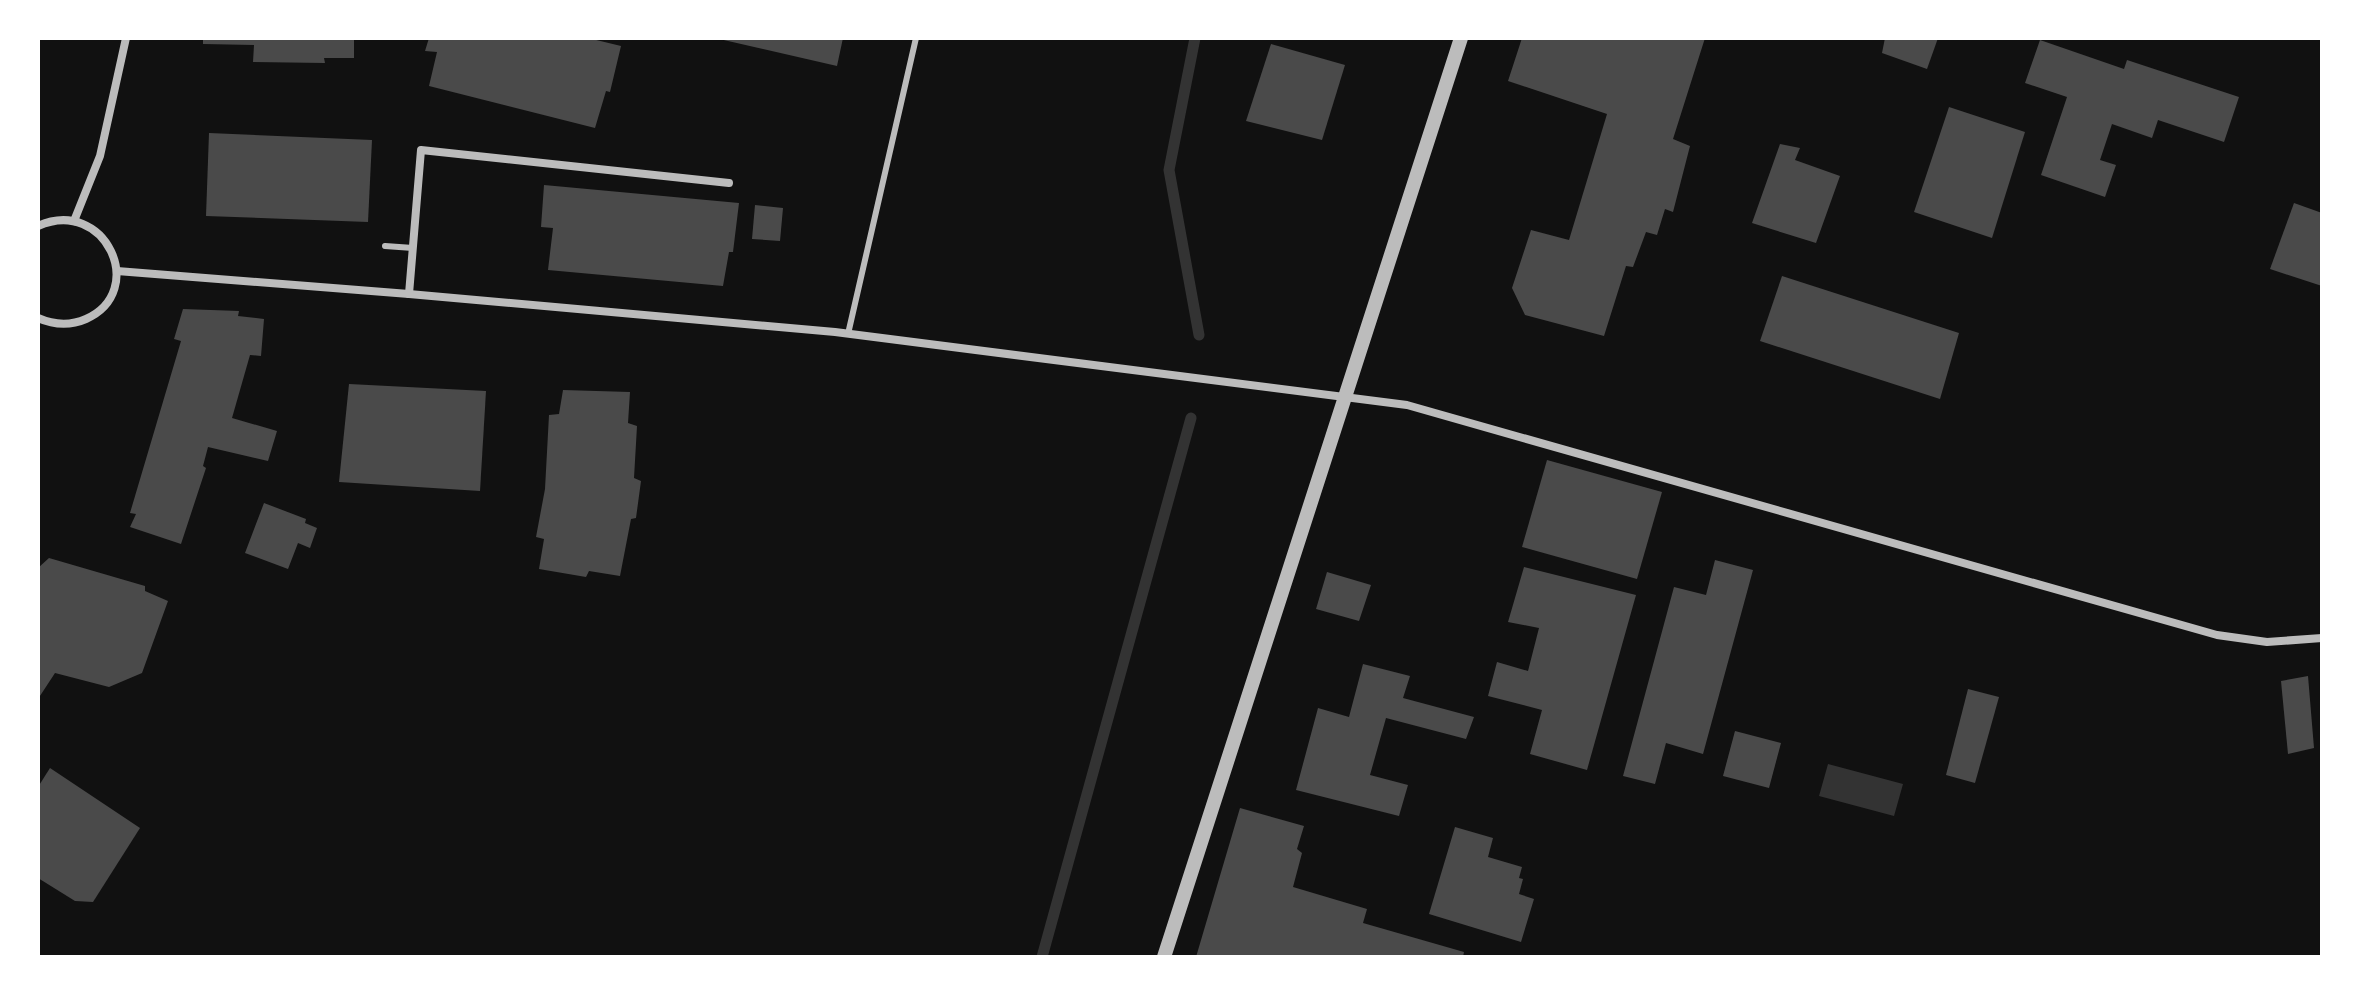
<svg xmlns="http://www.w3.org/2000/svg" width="2360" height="995" font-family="'Noto Sans',sans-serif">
	<rect width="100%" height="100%" fill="#111"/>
	<!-- water -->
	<polygon fill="#333" points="1828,764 1903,784 1894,816 1819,796"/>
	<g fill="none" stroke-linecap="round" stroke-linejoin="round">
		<!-- stream -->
		<g stroke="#333" stroke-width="11">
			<polyline points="1195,38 1169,170 1199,335"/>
			<polyline points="1042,957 1191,418"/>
		</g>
	</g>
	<!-- building -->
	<g fill="#4a4a4a">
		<polygon points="203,38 354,38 354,58 324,58 325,63 253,62 254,45 203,44"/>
		<polygon points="429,38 588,38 621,46 610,92 606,91 595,128 429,86 437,52 425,51"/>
		<polygon points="715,38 843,38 837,66"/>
		<polygon points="1522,38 1705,38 1673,139 1690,146 1673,212 1665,209 1657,235 1646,232 1633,267 1626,266 1604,336 1525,315 1512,288 1531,230 1569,240 1607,114 1508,81"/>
		<polygon points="1885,38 1938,38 1927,69 1882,53"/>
		<polygon points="2040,40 2124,69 2127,60 2239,97 2224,142 2158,120 2152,138 2112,124 2100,160 2116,165 2105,197 2041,175 2067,97 2025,83"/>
		<polygon points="1271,44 1345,65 1322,140 1246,121"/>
		<polygon points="1949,107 2025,132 1992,238 1914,212"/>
		<polygon points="209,133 372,140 368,222 206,216"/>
		<polygon points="1780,144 1800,148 1795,160 1840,176 1816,243 1752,223"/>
		<polygon points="544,185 739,203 733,252 729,252 723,286 548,270 553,228 541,227"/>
		<polygon points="2294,203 2322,213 2322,286 2270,269"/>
		<polygon points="755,205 783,208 780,241 752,239"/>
		<polygon points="1782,276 1959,333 1940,399 1760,341"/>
		<polygon points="183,309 239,311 238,316 264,319 261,356 250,355 232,418 277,431 268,461 208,447 203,466 206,468 181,544 130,527 136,514 130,513 181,341 174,339"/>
		<polygon points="349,384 486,391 480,491 339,482"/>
		<polygon points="563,390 630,392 628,423 637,426 634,478 641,481 636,518 631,519 620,576 589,571 586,577 539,569 544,539 536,537 545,489 549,415 559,414"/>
		<polygon points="1547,460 1662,492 1637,579 1522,547"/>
		<polygon points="264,503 306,519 305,523 317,528 310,548 298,543 288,569 245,553"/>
		<polygon points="49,558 145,586 145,591 168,601 142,673 109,687 55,673 38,699 38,568"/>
		<polygon points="1715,560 1753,570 1703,754 1666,743 1655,784 1623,776 1674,587 1706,595"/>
		<polygon points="1524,567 1636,595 1587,770 1530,754 1542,710 1488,696 1497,662 1528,671 1539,628 1508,622"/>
		<polygon points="1327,572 1371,585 1359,621 1316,609"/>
		<polygon points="1363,664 1410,676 1403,698 1474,717 1466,739 1386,718 1370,775 1408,785 1399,816 1296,790 1318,708 1349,717"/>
		<polygon points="2308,676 2314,748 2288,754 2281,681"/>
		<polygon points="1968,689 1999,697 1975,783 1946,775"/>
		<polygon points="1735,731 1781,743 1769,788 1723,776"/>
		<polygon points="50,768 140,828 93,902 75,901 38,878 38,787"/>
		<polygon points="1240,808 1304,826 1297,849 1302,853 1293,887 1367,909 1363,923 1464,952 1463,957 1196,957"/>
		<polygon points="1455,827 1493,838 1488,857 1522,867 1519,878 1523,879 1519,894 1534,899 1521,942 1429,914"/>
	</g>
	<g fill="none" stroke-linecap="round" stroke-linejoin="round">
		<!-- service -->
		<g stroke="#bcbcbc" stroke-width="6">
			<polyline points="385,246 413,248"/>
			<polyline points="848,334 916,38"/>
		</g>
		<!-- minor -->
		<g stroke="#bcbcbc" stroke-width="8">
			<polyline points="74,221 100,156 126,38"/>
			<path d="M38,226c67,-30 111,65 48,93 -16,7 -32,6 -48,-1"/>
			<polyline points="117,271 409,294 835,332 1407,405 2217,635 2267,642 2322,638"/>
			<polyline points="409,294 421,150 729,183"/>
		</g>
		<!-- tertiary -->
		<polyline stroke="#bcbcbc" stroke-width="14" points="1164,957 1461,38"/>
	</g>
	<!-- border -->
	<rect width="2360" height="995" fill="none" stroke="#ffffff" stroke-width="80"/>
</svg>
